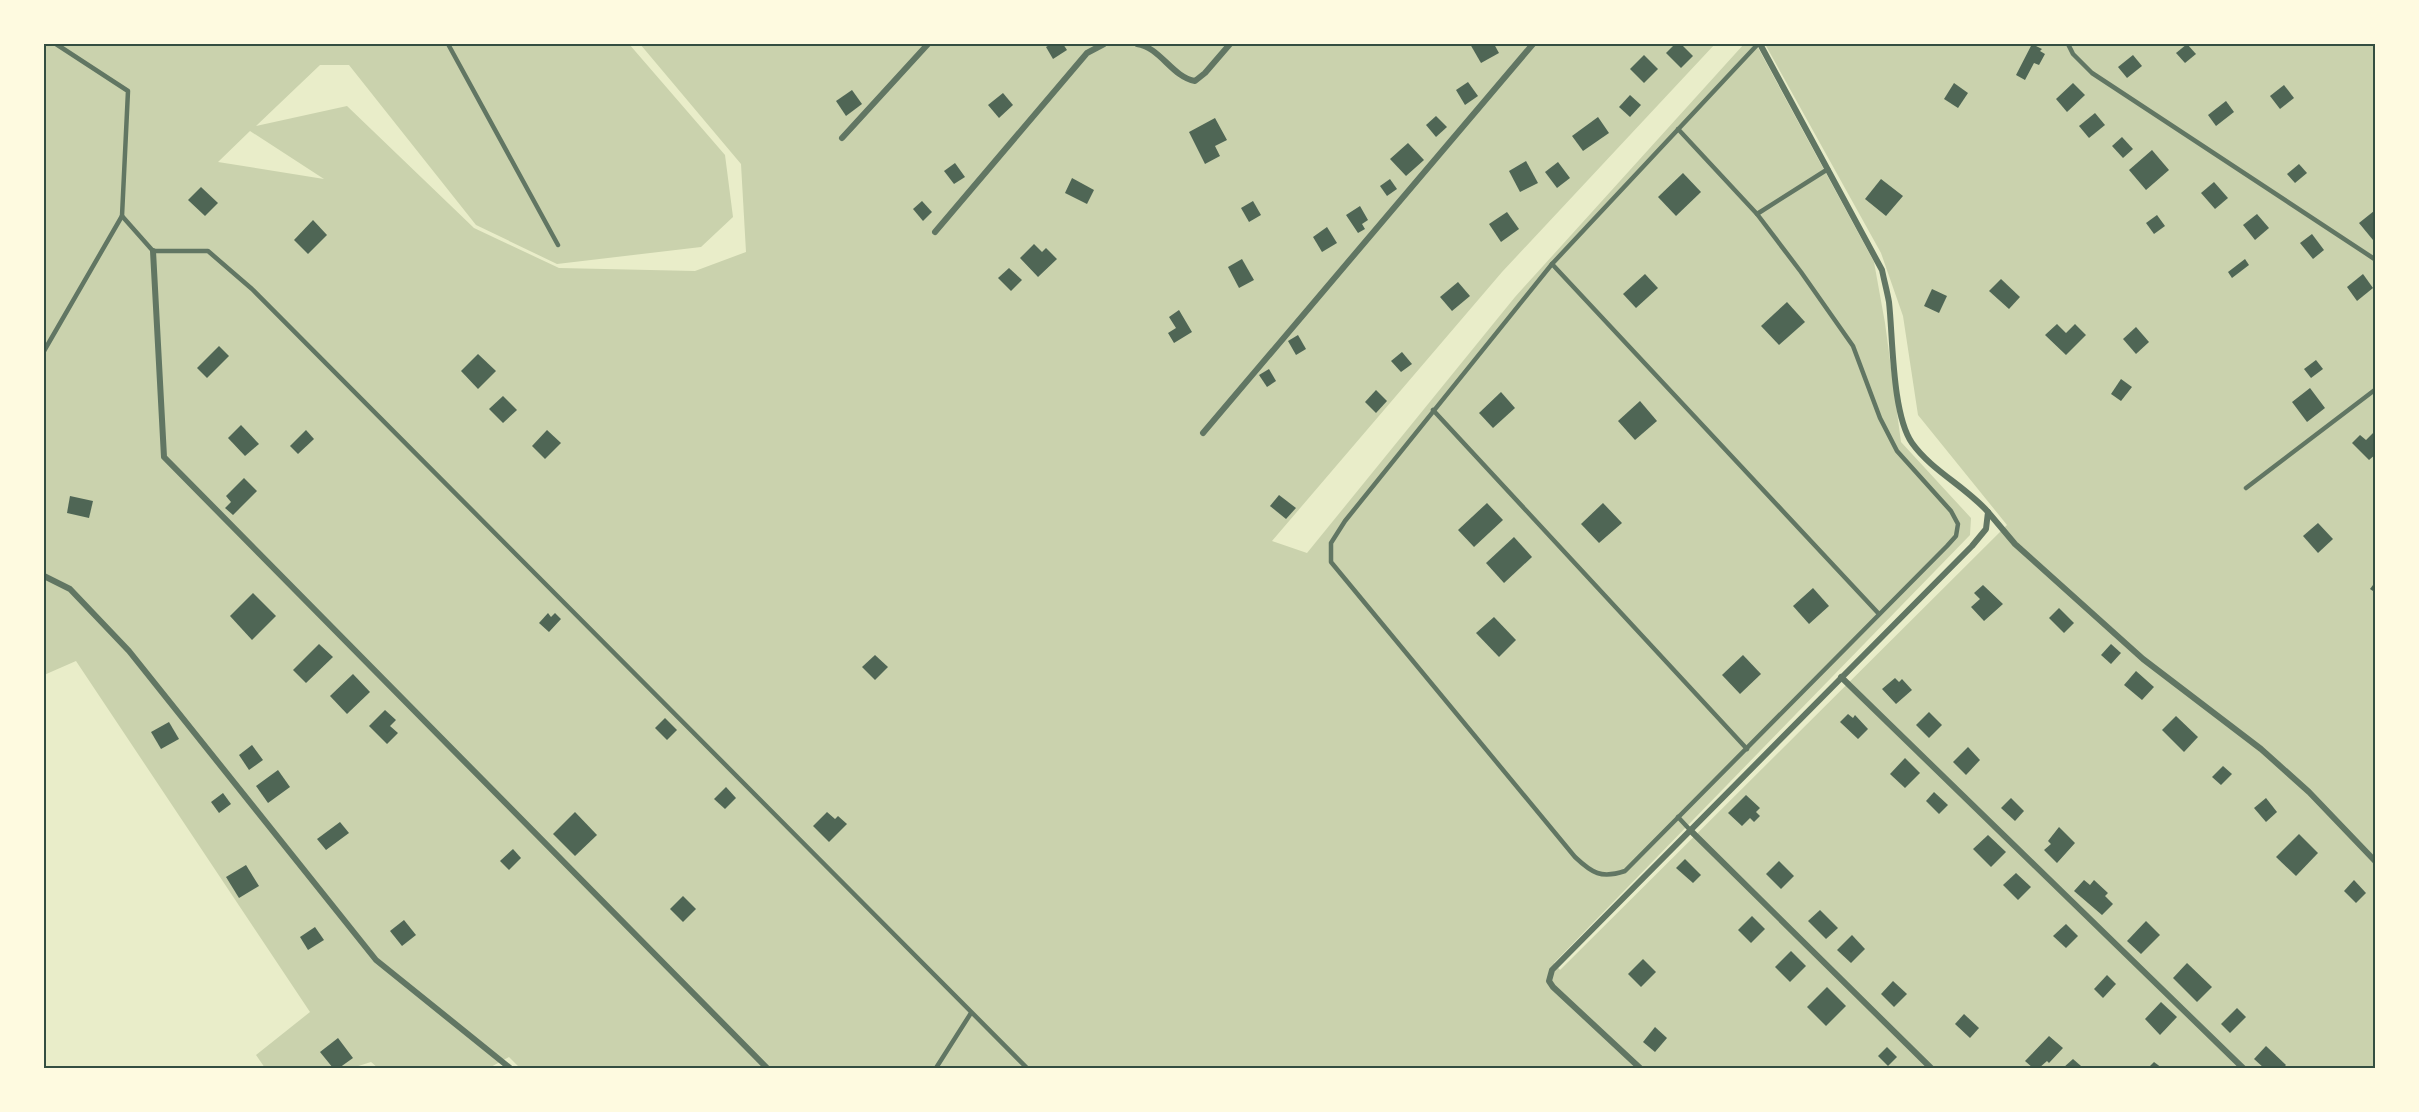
<svg xmlns="http://www.w3.org/2000/svg" width="2419" height="1112" font-family="'Sofia Sans Condensed',sans-serif">
	<rect width="100%" height="100%" fill="#e9edc9"/>
	<!-- green -->
	<path fill="#cad2ad" fill-rule="evenodd" d="M44,44h585l96,111 8,62 -32,30 -144,17 -81,-39 -127,-160h-29l-64,61 91,-20 127,122 85,40 136,3 51,-19 -5,-88 -101,-120h1075l-213,228 -230,269 35,12 208,-256 229,-253h12l118,218 11,61 16,119 70,76 -1,17 -416,428 6,7 447,-445 -89,-110 -15,-99 -22,-63 -116,-209h610v1024h-1855l-11,-11 -20,11h-111l-7,-6 -19,6h-87l-9,-13 54,-43 -234,-351 -32,14zM250,131l74,48 -106,-17z"/>
	<!-- building -->
	<g fill="#4f6655">
		<polygon points="1051,44 1063,44 1067,50 1053,59 1046,47"/>
		<polygon points="1470,44 1494,44 1499,53 1481,63"/>
		<polygon points="1675,44 1681,44 1693,56 1681,68 1666,53"/>
		<polygon points="2032,44 2042,49 2040,51 2045,54 2039,65 2034,63 2025,80 2016,75"/>
		<polygon points="2187,44 2196,54 2185,63 2176,53"/>
		<polygon points="1644,55 1658,69 1644,83 1630,69"/>
		<polygon points="2133,55 2142,66 2127,78 2118,67"/>
		<polygon points="1468,82 1478,96 1465,105 1456,90"/>
		<polygon points="1954,83 1968,93 1958,108 1944,99"/>
		<polygon points="2073,83 2085,95 2067,112 2056,99"/>
		<polygon points="2284,85 2294,98 2280,109 2270,96"/>
		<polygon points="852,90 862,104 846,116 836,101"/>
		<polygon points="1003,93 1013,105 999,118 988,105"/>
		<polygon points="1630,95 1641,105 1630,117 1619,107"/>
		<polygon points="2226,101 2234,112 2216,126 2208,115"/>
		<polygon points="2095,113 2105,125 2089,138 2079,126"/>
		<polygon points="1436,116 1447,127 1436,137 1426,125"/>
		<polygon points="1598,117 1609,133 1583,151 1572,136"/>
		<polygon points="1215,118 1227,140 1215,146 1220,156 1205,164 1189,132"/>
		<polygon points="2122,137 2133,149 2123,158 2112,146"/>
		<polygon points="1408,143 1424,160 1406,176 1390,159"/>
		<polygon points="2152,150 2169,170 2146,190 2129,170"/>
		<polygon points="1526,161 1538,183 1520,192 1509,171"/>
		<polygon points="1558,162 1570,178 1557,188 1545,172"/>
		<polygon points="955,163 965,177 954,184 944,171"/>
		<polygon points="2299,164 2307,173 2295,183 2287,174"/>
		<polygon points="1683,173 1701,192 1676,216 1658,197"/>
		<polygon points="1072,178 1094,190 1087,204 1065,193"/>
		<polygon points="1390,179 1397,189 1387,196 1380,186"/>
		<polygon points="1881,179 1903,196 1886,216 1865,199"/>
		<polygon points="2214,182 2228,198 2215,209 2201,193"/>
		<polygon points="201,187 218,203 205,216 188,200"/>
		<polygon points="922,201 932,212 923,221 913,209"/>
		<polygon points="1253,201 1261,215 1249,222 1241,208"/>
		<polygon points="1360,206 1368,220 1362,224 1365,229 1358,233 1346,215"/>
		<polygon points="2374,211 2376,214 2376,237 2373,240 2359,223"/>
		<polygon points="1507,212 1519,229 1501,242 1489,224"/>
		<polygon points="2257,214 2269,228 2255,240 2243,225"/>
		<polygon points="2157,215 2165,226 2154,234 2146,223"/>
		<polygon points="313,220 327,235 308,254 294,240"/>
		<polygon points="1327,227 1337,243 1322,252 1313,237"/>
		<polygon points="2312,234 2324,250 2313,259 2300,243"/>
		<polygon points="1034,244 1042,252 1046,248 1057,259 1038,277 1020,258"/>
		<polygon points="1242,259 1254,280 1239,288 1228,267"/>
		<polygon points="2245,259 2249,265 2232,278 2228,272"/>
		<polygon points="1009,268 1022,280 1011,291 998,278"/>
		<polygon points="1645,274 1658,288 1636,308 1623,294"/>
		<polygon points="2363,274 2373,288 2357,301 2347,287"/>
		<polygon points="2001,279 2020,297 2009,309 1989,291"/>
		<polygon points="1458,282 1470,296 1452,311 1440,297"/>
		<polygon points="1932,289 1947,296 1939,313 1924,306"/>
		<polygon points="1787,302 1805,322 1779,345 1761,326"/>
		<polygon points="1179,310 1192,332 1174,343 1168,333 1176,328 1169,317"/>
		<polygon points="2057,324 2066,333 2075,324 2086,335 2066,355 2045,335"/>
		<polygon points="2136,327 2149,342 2136,354 2123,339"/>
		<polygon points="1298,335 1306,349 1296,355 1288,341"/>
		<polygon points="219,346 229,356 207,378 197,368"/>
		<polygon points="1402,352 1412,364 1401,372 1391,361"/>
		<polygon points="478,354 496,371 478,389 461,371"/>
		<polygon points="2316,360 2323,369 2311,378 2304,369"/>
		<polygon points="1269,369 1276,381 1267,387 1259,375"/>
		<polygon points="2121,379 2132,387 2121,401 2111,394"/>
		<polygon points="2310,388 2325,408 2307,422 2292,402"/>
		<polygon points="1376,390 1387,401 1376,413 1365,402"/>
		<polygon points="1501,392 1515,408 1493,428 1479,413"/>
		<polygon points="503,396 517,410 503,423 489,409"/>
		<polygon points="1640,401 1657,421 1635,440 1618,421"/>
		<polygon points="241,425 259,444 245,456 228,438"/>
		<polygon points="306,430 314,439 298,454 290,446"/>
		<polygon points="547,430 561,443 545,459 532,446"/>
		<polygon points="2376,430 2376,454 2369,460 2352,443 2360,435 2366,440"/>
		<polygon points="244,478 257,491 233,515 225,508 231,502 226,496"/>
		<polygon points="1279,495 1296,508 1286,519 1270,506"/>
		<polygon points="70,496 93,501 89,518 67,513"/>
		<polygon points="1487,503 1503,520 1474,547 1458,530"/>
		<polygon points="1603,503 1622,523 1599,543 1581,524"/>
		<polygon points="2318,523 2333,539 2318,553 2303,536"/>
		<polygon points="1514,537 1532,557 1504,583 1486,563"/>
		<polygon points="2376,581 2376,593 2370,589"/>
		<polygon points="1983,585 2003,604 1984,621 1971,607 1980,599 1974,593"/>
		<polygon points="1813,588 1829,606 1809,624 1793,606"/>
		<polygon points="253,593 276,616 252,640 230,616"/>
		<polygon points="2059,608 2074,623 2064,633 2049,618"/>
		<polygon points="548,613 551,617 555,613 561,619 549,632 539,623"/>
		<polygon points="1494,617 1516,640 1499,657 1476,633"/>
		<polygon points="319,644 333,657 306,683 293,670"/>
		<polygon points="2111,644 2121,653 2111,664 2101,655"/>
		<polygon points="875,655 888,667 875,680 862,667"/>
		<polygon points="1743,655 1761,674 1740,694 1722,675"/>
		<polygon points="2136,671 2154,687 2142,700 2124,685"/>
		<polygon points="353,674 370,692 347,714 330,696"/>
		<polygon points="1895,678 1899,682 1902,679 1912,690 1896,704 1882,689"/>
		<polygon points="385,710 396,720 390,726 398,733 387,744 369,726"/>
		<polygon points="1929,712 1942,725 1929,738 1916,725"/>
		<polygon points="1848,714 1853,718 1855,715 1868,729 1858,739 1840,722"/>
		<polygon points="2176,716 2198,737 2184,752 2162,730"/>
		<polygon points="665,718 677,730 667,740 655,728"/>
		<polygon points="169,722 179,739 161,749 151,732"/>
		<polygon points="252,745 263,760 249,770 239,755"/>
		<polygon points="1968,747 1980,760 1966,775 1953,762"/>
		<polygon points="1905,758 1920,773 1905,788 1890,774"/>
		<polygon points="2223,766 2232,774 2221,785 2212,777"/>
		<polygon points="278,770 290,787 268,803 256,786"/>
		<polygon points="726,787 736,798 725,809 714,799"/>
		<polygon points="1934,792 1948,805 1939,814 1926,801"/>
		<polygon points="223,793 231,804 219,813 211,802"/>
		<polygon points="1746,795 1760,808 1756,812 1760,816 1754,822 1750,818 1742,826 1728,813"/>
		<polygon points="2011,798 2024,811 2015,821 2001,808"/>
		<polygon points="2266,798 2277,812 2266,822 2254,808"/>
		<polygon points="575,812 597,835 575,856 553,834"/>
		<polygon points="827,812 835,819 838,816 847,824 829,842 813,826"/>
		<polygon points="340,822 349,833 326,850 317,839"/>
		<polygon points="2059,827 2075,843 2057,863 2044,850 2051,844 2048,841"/>
		<polygon points="2299,834 2318,853 2296,876 2276,857"/>
		<polygon points="1988,835 2006,852 1991,867 1973,849"/>
		<polygon points="513,849 521,858 509,870 500,861"/>
		<polygon points="1685,859 1701,875 1693,883 1676,868"/>
		<polygon points="1779,861 1794,876 1781,889 1766,874"/>
		<polygon points="246,865 259,886 239,898 226,877"/>
		<polygon points="2016,873 2031,887 2018,900 2003,885"/>
		<polygon points="2084,880 2090,885 2094,880 2108,893 2105,896 2113,904 2102,915 2074,891"/>
		<polygon points="2354,880 2366,893 2356,903 2344,891"/>
		<polygon points="683,896 696,909 683,922 670,909"/>
		<polygon points="1820,910 1838,928 1826,939 1808,921"/>
		<polygon points="1752,916 1765,929 1751,943 1738,930"/>
		<polygon points="404,920 416,935 402,946 390,931"/>
		<polygon points="2146,921 2160,935 2141,954 2127,941"/>
		<polygon points="2066,924 2078,936 2066,948 2053,936"/>
		<polygon points="315,927 324,940 308,950 300,937"/>
		<polygon points="1852,935 1865,949 1851,963 1837,950"/>
		<polygon points="1791,951 1806,966 1790,982 1775,967"/>
		<polygon points="1643,959 1656,972 1641,987 1628,974"/>
		<polygon points="2187,963 2212,987 2197,1002 2173,978"/>
		<polygon points="2107,975 2116,984 2103,998 2094,989"/>
		<polygon points="1893,981 1907,994 1894,1007 1881,994"/>
		<polygon points="1827,987 1846,1006 1826,1026 1807,1007"/>
		<polygon points="2161,1002 2177,1017 2160,1035 2145,1019"/>
		<polygon points="2237,1008 2246,1017 2230,1033 2221,1024"/>
		<polygon points="1964,1014 1979,1028 1970,1038 1955,1024"/>
		<polygon points="1655,1027 1667,1038 1655,1052 1643,1042"/>
		<polygon points="2049,1036 2063,1048 2049,1063 2047,1061 2039,1068 2033,1068 2025,1061"/>
		<polygon points="338,1038 353,1058 339,1068 333,1068 320,1052"/>
		<polygon points="2266,1046 2286,1065 2283,1068 2264,1068 2254,1059"/>
		<polygon points="1887,1047 1897,1057 1888,1066 1878,1056"/>
		<polygon points="2073,1059 2081,1066 2079,1068 2063,1068"/>
		<polygon points="2154,1062 2162,1068 2148,1068"/>
	</g>
	<g fill="none" stroke-linecap="round" stroke-linejoin="round">
		<!-- service -->
		<g stroke="#617663" stroke-width="4.5">
			<polyline points="56,44 128,91 122,216 153,251 208,251 252,289 1027,1068"/>
			<polyline points="448,44 558,245"/>
			<polyline points="2068,44 2073,54 2092,73 2376,260"/>
			<path d="M1678,129l79,85 44,58 52,74 27,72 17,33 54,60 7,13 -2,12 -9,10 -322,325c-24,8 -33,2 -50,-14l-244,-295v-19l14,-22 207,-257 206,-220"/>
			<polyline points="1757,214 1828,169"/>
			<polyline points="1552,264 1879,614"/>
			<polyline points="44,351 122,216"/>
			<polyline points="1433,410 1747,749"/>
			<polyline points="2246,488 2376,389"/>
			<polyline points="1678,817 1691,831"/>
			<polyline points="936,1068 971,1013"/>
		</g>
		<!-- minor -->
		<g stroke="#617663" stroke-width="6">
			<path d="M1137,44c23,3 35,33 58,37l10,-8 25,-29"/>
			<polyline points="842,138 928,44"/>
			<polyline points="935,232 1087,53 1104,44"/>
			<polyline points="153,251 164,457 767,1068"/>
			<polyline points="1203,433 1533,44"/>
			<polyline points="1988,512 2015,544 2143,659 2261,749 2309,792 2376,862"/>
			<polyline points="44,576 70,589 129,651 376,960 510,1068"/>
			<polyline points="1841,677 2243,1068"/>
			<polyline points="1691,831 1931,1068"/>
			<path d="M1640,1068l-87,-81 -4,-6 3,-11 420,-424 14,-17 2,-17c-23,-26 -56,-41 -76,-69 -20,-29 -19,-105 -23,-141 -2,-11 -5,-22 -7,-32l-122,-226"/>
		</g>
	</g>
	<!-- border -->
	<rect width="2419" height="1112" fill="none" stroke="#fefae0" stroke-width="90"/>
	<rect x="45" y="45" width="2329" height="1022" fill="none" stroke="#344e41" stroke-width="2"/>
</svg>
